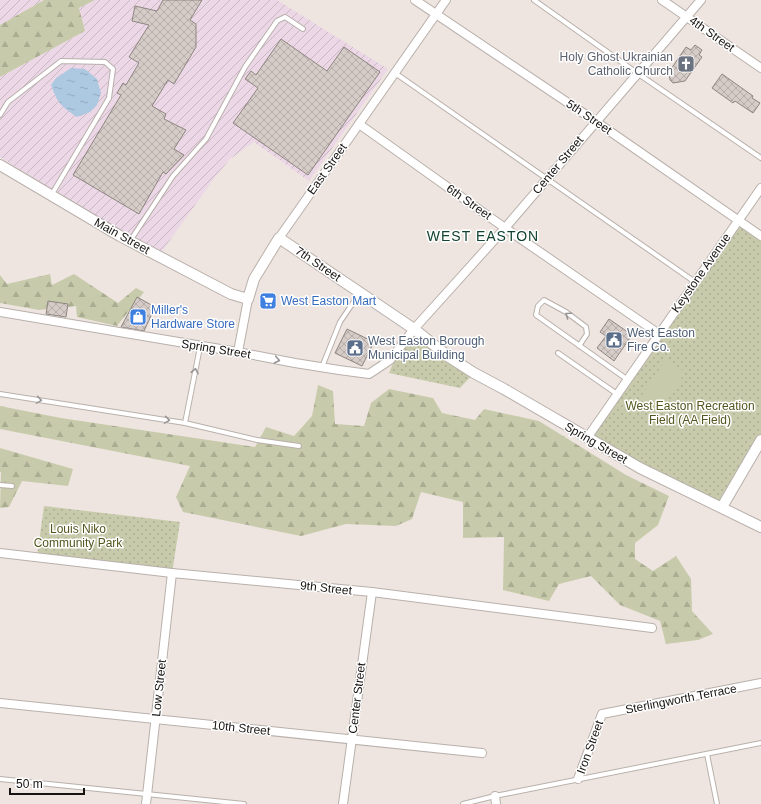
<svg xmlns="http://www.w3.org/2000/svg" width="761" height="804" font-family="Arial,sans-serif">
	<defs>
		<pattern id="industrial-furrows" width="10" height="10" patternUnits="userSpaceOnUse"><rect width="10" height="10" fill="#ebd7e6"/><path d="M-1 1l2-2M0 10L10 0M9 11l2-2" fill="none" stroke="#c9b8c4"/></pattern>
		<pattern id="forest-firs" width="22" height="20" patternUnits="userSpaceOnUse"><rect width="22" height="20" fill="#c8cbab"/><path d="M5 1l3.5 6h-7zM16 11l3.5 6h-7z" fill="#abad92"/></pattern>
		<pattern id="park-dots" width="8" height="8" patternUnits="userSpaceOnUse"><rect width="8" height="8" fill="#c8cbab"/><path d="M2 2h.1M6 6h.1" fill="none" stroke="#abad92" stroke-width="1.8" stroke-linecap="round"/></pattern>
		<pattern id="water-ripples" width="26" height="14" patternUnits="userSpaceOnUse"><rect width="26" height="14" fill="#adc8e1"/><path d="M2 4q2-2 4 0t4 0M15 11q2-2 4 0t4 0" fill="none" stroke="#94abc0"/></pattern>
		<pattern id="building-cross-hatch" width="8" height="8" patternUnits="userSpaceOnUse"><rect width="8" height="8" fill="#d5cbc7"/><path d="M0 0l8 8M0 8l8-8" fill="none" stroke="#b6adaa"/></pattern>
	</defs>
	<rect width="100%" height="100%" fill="#efe5e0"/>
	<!-- industrial -->
	<g fill="url(#industrial-furrows)">
		<polygon points="0,0 44,0 0,25"/>
		<polygon points="95,0 277,0 388,69 309,181 254,142 230,159 215,177 158,257 0,157 0,77 85,31 79,8"/>
	</g>
	<!-- forest -->
	<g fill="url(#forest-firs)">
		<polygon points="44,0 95,0 79,8 85,31 0,77 0,25"/>
		<polygon points="50,274 52,285 74,274 118,303 136,288 144,292 117,326 77,317 76,306 39,310 0,303 0,275 7,284"/>
		<polygon points="318,385 333,391 335,424 364,426 371,403 389,389 433,398 442,413 475,420 484,409 539,421 626,475 669,496 658,525 635,543 635,559 653,571 676,556 691,579 692,611 713,634 698,640 666,644 660,621 620,605 591,576 559,584 549,601 503,590 504,537 463,538 463,502 421,492 412,519 396,526 346,524 301,536 183,512 176,497 190,466 0,429 0,406 61,418 255,447 266,427 294,436 312,416"/>
		<polygon points="0,448 73,469 68,486 22,481 9,507 0,508 1,472 0,472"/>
	</g>
	<!-- park -->
	<g fill="url(#park-dots)">
		<polygon points="739,220 761,236 761,446 722,507 587,438"/>
		<polygon points="414,329 474,373 460,388 389,373 399,349"/>
		<polygon points="44,506 180,522 172,573 37,557"/>
	</g>
	<!-- pitch -->
	<polygon fill="#c8cbab" points="666,359 686,372 658,411 640,398"/>
	<!-- water -->
	<path fill="url(#water-ripples)" d="M71,68l14,1 12,10 4,14 -4,12 -7,7 -13,5c-16,-11 -19,-13 -26,-32l5,-7z"/>
	<!-- building -->
	<g fill="url(#building-cross-hatch)" stroke="#8f8682">
		<polygon points="163,0 202,0 190,20 196,24 196,47 174,84 168,80 152,106 166,114 164,119 186,130 174,149 184,155 166,174 163,172 139,214 73,175 121,95 117,93 123,83 126,85 139,63 129,57 149,25 132,21 135,6 157,11"/>
		<polygon points="281,39 327,71 344,47 380,72 308,175 233,123 258,88 245,79 251,71 256,75"/>
		<polygon points="695,45 702,50 699,55 702,57 685,81 673,83 670,80 669,72 686,47 691,50"/>
		<polygon points="722,74 753,96 752,98 760,103 753,113 735,101 733,103 712,88"/>
		<polygon points="137,297 155,307 144,331 121,327"/>
		<polygon points="48,301 68,304 66,317 46,314"/>
		<polygon points="609,319 632,335 614,361 597,348 606,336 600,332"/>
		<polygon points="347,329 374,342 362,366 335,353"/>
	</g>
	<g fill="none" stroke-linecap="round" stroke-linejoin="round">
		<!-- service casing -->
		<g stroke="#b9b0ab" stroke-width="6">
			<g id="service">
				<polyline points="534,0 637,73 761,158"/>
				<polyline points="395,73 695,282"/>
				<polyline points="0,115 8,102 61,61 105,62 113,69 109,98 52,194"/>
				<polyline points="130,241 173,176 206,139 245,67 277,21 285,17 303,29"/>
				<polyline points="579,346 587,334 586,327 566,312 544,300 538,306 536,315 628,380"/>
				<polyline points="558,353 617,394"/>
				<polyline points="322,367 340,322 359,294"/>
				<polyline points="0,394 185,423 257,440 299,446"/>
				<polyline points="185,423 200,347"/>
				<polyline points="0,485 12,486"/>
				<polyline points="707,754 717,804"/>
				<polyline points="0,779 244,804"/>
				<polyline points="463,804 495,796 761,743"/>
			</g>
		</g>
		<!-- minor casing -->
		<g stroke="#b9b0ab" stroke-width="10">
			<g id="minor">
				<polyline points="415,0 595,121 761,236"/>
				<polyline points="662,0 761,68"/>
				<polyline points="359,124 505,228 659,334"/>
				<polyline points="279,238 446,0"/>
				<polyline points="0,312 238,352 295,363 339,370 369,374 390,360 414,329 505,228 701,0"/>
				<polyline points="238,352 248,299"/>
				<polyline points="587,438 761,188"/>
				<polyline points="0,553 172,573 372,592 652,628"/>
				<polyline points="0,703 482,753"/>
				<polyline points="578,779 602,714 761,683"/>
				<polyline points="495,796 496,804"/>
				<polyline points="146,804 172,573"/>
				<polyline points="343,804 372,592"/>
			</g>
		</g>
		<!-- tertiary casing -->
		<g stroke="#b9b0ab" stroke-width="12">
			<g id="tertiary">
				<polyline points="0,165 120,236 231,294 248,299 254,279 279,238 414,329 449,357 474,373 504,389 640,468 761,527"/>
				<polyline points="722,507 761,440"/>
			</g>
		</g>
		<!-- service -->
		<use href="#service" stroke="#fff" stroke-width="4"/>
		<!-- minor -->
		<use href="#minor" stroke="#fff" stroke-width="8"/>
		<!-- tertiary -->
		<use href="#tertiary" stroke="#fff" stroke-width="10"/>
	</g>
	<!-- one-way arrows -->
	<defs><path id="oneway-chevron" d="M-2-3.5L2.5 0L-2 3.5" fill="none" stroke-width="1.6" stroke-linecap="round" stroke-linejoin="round"/></defs>
	<g stroke="#969594">
		<use href="#oneway-chevron" transform="translate(568 315) rotate(-145)"/>
		<use href="#oneway-chevron" transform="translate(277 360) rotate(11)"/>
		<use href="#oneway-chevron" transform="translate(195 371) rotate(-79)"/>
		<use href="#oneway-chevron" transform="translate(39 400) rotate(9)"/>
		<use href="#oneway-chevron" transform="translate(167 420) rotate(9)"/>
	</g>
	<!-- icons -->
	<defs>
		<g id="church-square" transform="scale(0.9)"><rect x="-9" y="-9" width="18" height="18" rx="4" fill="#6b7280" stroke="#fff"/><path d="M-1.2-6h2.4v3.5h3.3v2.4h-3.3V6h-2.4V-.1h-3.3v-2.4h3.3Z" fill="#fff"/></g>
		<g id="supermarket-square" transform="scale(0.9)"><rect x="-9" y="-9" width="18" height="18" rx="4" fill="#3f7fe0" stroke="#fff"/><path d="M-6-5.5h2.5l.6 2H6L4.5 2H-2.5L-4.4-4H-6ZM-1.5 3.2a1.3 1.3 0 1 0 .1 0ZM3 3.2a1.3 1.3 0 1 0 .1 0Z" fill="#fff"/></g>
		<g id="shop-square" transform="scale(0.9)"><rect x="-9" y="-9" width="18" height="18" rx="4" fill="#3f7fe0" stroke="#fff"/><path d="M-5-2.5h2.3a2.7 3.5 0 0 1 5.4 0H5L5.5 6h-11ZM-1.5-2.5h3a1.5 2.3 0 0 0-3 0Z" fill="#fff"/></g>
		<g id="civic-square" transform="scale(0.9)"><rect x="-9" y="-9" width="18" height="18" rx="4" fill="#5c6f8a" stroke="#fff"/><path d="M-.6-6.5H3V-4.5H.6V-3L4-1V1h2V6H-6V1h2V-1L-.6-3ZM-1.2 2.5V6h2.4V2.5Z" fill="#fff"/></g>
	</defs>
	<g fill-rule="evenodd">
		<use href="#church-square" x="686" y="64"/>
		<use href="#supermarket-square" x="268" y="301"/>
		<use href="#shop-square" x="138" y="317"/>
		<use href="#civic-square" x="614" y="340"/>
		<use href="#civic-square" x="355" y="348"/>
	</g>
	<g text-anchor="middle" stroke-width="3" stroke-linejoin="round" paint-order="stroke">
		<!-- street labels -->
		<g font-size="12" fill="#161311" stroke="#fff">
			<text transform="translate(712 34) rotate(35)" y="4">4th Street</text>
			<text transform="translate(589 117) rotate(34)" y="4">5th Street</text>
			<text transform="translate(558 165) rotate(-50)" y="4">Center Street</text>
			<text transform="translate(327 169) rotate(-55)" y="4">East Street</text>
			<text transform="translate(469 202) rotate(35)" y="4">6th Street</text>
			<text transform="translate(122 236) rotate(29)" y="4">Main Street</text>
			<text transform="translate(318 264) rotate(34)" y="4">7th Street</text>
			<text transform="translate(701 273) rotate(-55)" y="4">Keystone Avenue</text>
			<text transform="translate(216 349) rotate(9)" y="4">Spring Street</text>
			<text transform="translate(596 443) rotate(30)" y="4">Spring Street</text>
			<text transform="translate(326 588) rotate(6)" y="4">9th Street</text>
			<text transform="translate(159 688) rotate(-84)" y="4">Low Street</text>
			<text transform="translate(357 698) rotate(-83)" y="4">Center Street</text>
			<text transform="translate(681 699) rotate(-11)" y="4">Sterlingworth Terrace</text>
			<text transform="translate(241 728) rotate(6)" y="4">10th Street</text>
			<text transform="translate(590 747) rotate(-70)" y="4">Iron Street</text>
		</g>
		<!-- worship labels -->
		<g font-size="12" fill="#5b616d" stroke="#fff" text-anchor="end">
			<text x="673" y="61">Holy Ghost Ukrainian<tspan x="673" dy="14">Catholic Church</tspan></text>
		</g>
		<!-- shop labels -->
		<g font-size="12" fill="#366cbe" stroke="#fff" text-anchor="start">
			<text x="281" y="305">West Easton Mart</text>
			<text x="151" y="314">Miller's<tspan x="151" dy="14">Hardware Store</tspan></text>
		</g>
		<!-- service labels -->
		<g font-size="12" fill="#4e5e75" stroke="#fff" text-anchor="start">
			<text x="627" y="337">West Easton<tspan x="627" dy="14">Fire Co.</tspan></text>
			<text x="368" y="345">West Easton Borough<tspan x="368" dy="14">Municipal Building</tspan></text>
		</g>
		<!-- park labels -->
		<g font-size="12" fill="#54561f" stroke="#fff">
			<text x="690" y="410">West Easton Recreation<tspan x="690" dy="14">Field (AA Field)</tspan></text>
			<text x="78" y="533">Louis Niko<tspan x="78" dy="14">Community Park</tspan></text>
		</g>
		<!-- quarter labels -->
		<g font-size="14" letter-spacing="1" fill="#124230" stroke="#fff">
			<text x="483" y="241">WEST EASTON</text>
		</g>
	</g>
	<!-- scale -->
	<path d="M10 788v6h74v-6" fill="none" stroke="#161311" stroke-width="2"/>
	<text x="16" y="788" font-size="12" fill="#161311" stroke="#ffffff" stroke-width="3" paint-order="stroke">50 m</text>
</svg>
